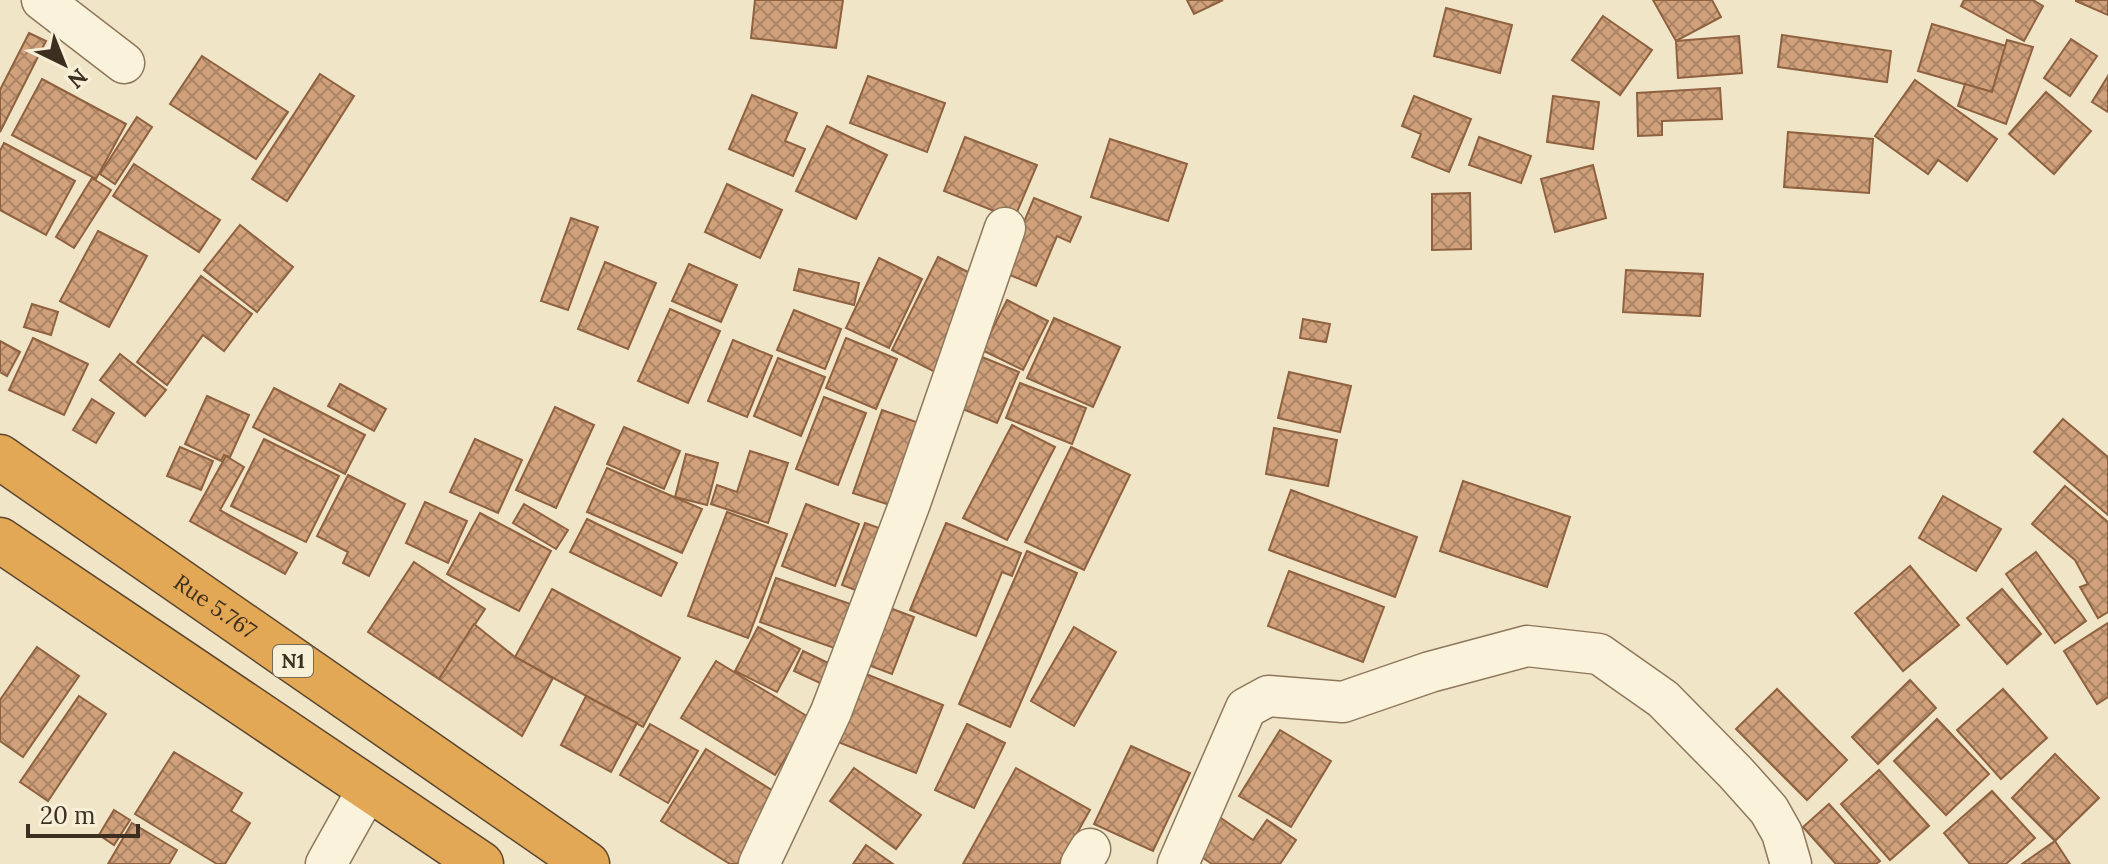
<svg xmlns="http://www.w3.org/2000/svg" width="2108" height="864" font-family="Lora,serif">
	<defs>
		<pattern id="building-cross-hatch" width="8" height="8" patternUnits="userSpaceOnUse" patternTransform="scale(2)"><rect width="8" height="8" fill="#d0a17b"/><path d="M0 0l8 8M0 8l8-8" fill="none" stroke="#aa8464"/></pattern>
	</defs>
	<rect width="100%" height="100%" fill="#f1e5c7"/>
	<!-- building -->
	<g fill="url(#building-cross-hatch)" stroke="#8e6140" stroke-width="2">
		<polygon points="755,0 843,0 836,48 751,38"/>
		<polygon points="1187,0 1223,0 1194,14"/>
		<polygon points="1653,0 1712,0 1721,17 1676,41"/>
		<polygon points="1964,0 2033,0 2043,6 2024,41 1961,6"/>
		<polygon points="2108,0 2108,15 2076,1 2076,0"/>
		<polygon points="1446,8 1512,25 1500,73 1434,56"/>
		<polygon points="1603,16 1652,50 1620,95 1572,60"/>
		<polygon points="1932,24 2006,46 1992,92 1918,71"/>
		<polygon points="29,33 46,41 0,132 0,90"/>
		<polygon points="1782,35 1891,51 1887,82 1778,67"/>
		<polygon points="1739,36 1742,73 1678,78 1676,41"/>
		<polygon points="2071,39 2097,56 2070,96 2044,78"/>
		<polygon points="2007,40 2033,47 2006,124 1958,106 1965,84 1992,92"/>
		<polygon points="202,56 288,112 256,159 170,104"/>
		<polygon points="320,74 354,96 287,201 252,179"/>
		<polygon points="868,76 945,103 927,152 850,123"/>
		<polygon points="2108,76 2108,112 2092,102"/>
		<polygon points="42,79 126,124 96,179 12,135"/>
		<polygon points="1915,80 1997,139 1967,181 1938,160 1928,174 1875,136"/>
		<polygon points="1720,88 1722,119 1662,121 1662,135 1638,136 1637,93"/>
		<polygon points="2046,92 2091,131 2054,174 2009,134"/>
		<polygon points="752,95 797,113 785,141 805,149 793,176 729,149"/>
		<polygon points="1414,96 1471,119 1449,172 1412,157 1421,134 1402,126"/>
		<polygon points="1553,96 1599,102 1593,149 1547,142"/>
		<polygon points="137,117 152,127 115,184 100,174"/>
		<polygon points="827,126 887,155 856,219 796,191"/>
		<polygon points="1788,132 1873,139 1869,193 1784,187"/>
		<polygon points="965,137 1037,165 1014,219 944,191"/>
		<polygon points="1479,137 1531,156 1521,183 1469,165"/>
		<polygon points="1110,139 1187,164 1168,221 1091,197"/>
		<polygon points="4,143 75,181 46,235 0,210 0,151"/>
		<polygon points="134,164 220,220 199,252 113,196"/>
		<polygon points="1593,165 1606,218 1555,232 1541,179"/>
		<polygon points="92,178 111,190 74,248 56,237"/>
		<polygon points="727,184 782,210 760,258 705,232"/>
		<polygon points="1470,193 1471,249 1432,250 1432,194"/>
		<polygon points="1034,198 1081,217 1070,242 1057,236 1036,286 1003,272"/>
		<polygon points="571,218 598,227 568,310 541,301"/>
		<polygon points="240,225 293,267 257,312 204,270"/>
		<polygon points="98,231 147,256 109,327 60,301"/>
		<polygon points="938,257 984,280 937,373 892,350"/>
		<polygon points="879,258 922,279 889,348 846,328"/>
		<polygon points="605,262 656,283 628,349 578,329"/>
		<polygon points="689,264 737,285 721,322 672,301"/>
		<polygon points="799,269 859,283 854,305 794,290"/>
		<polygon points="1626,270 1703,274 1700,316 1623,312"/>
		<polygon points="201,276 252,314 224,351 203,335 167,385 137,362"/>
		<polygon points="1007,300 1048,321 1023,370 982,350"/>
		<polygon points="32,304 58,312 51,335 24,327"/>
		<polygon points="670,309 720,331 688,403 638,381"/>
		<polygon points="794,310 841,329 825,369 777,350"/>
		<polygon points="1054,318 1120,347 1093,407 1027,378"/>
		<polygon points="1303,319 1330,324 1326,342 1300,338"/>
		<polygon points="33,338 88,364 64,415 9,390"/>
		<polygon points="846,338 897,359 876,409 826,388"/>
		<polygon points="733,340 772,356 747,417 708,401"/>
		<polygon points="0,341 20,352 7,376 0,372"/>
		<polygon points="120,354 166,390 145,416 100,380"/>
		<polygon points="977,355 1019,372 997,423 955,406"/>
		<polygon points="778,358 825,377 801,436 754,416"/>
		<polygon points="1289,372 1351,386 1340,432 1278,418"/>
		<polygon points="1020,383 1086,408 1072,444 1006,418"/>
		<polygon points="340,384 386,409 374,431 328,406"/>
		<polygon points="274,388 365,435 345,474 253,427"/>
		<polygon points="207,396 249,415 230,457 224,455 221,461 185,444"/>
		<polygon points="824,397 866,413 838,485 796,469"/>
		<polygon points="92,399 114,413 96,443 73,430"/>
		<polygon points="555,407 594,425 556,508 516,490"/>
		<polygon points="882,410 922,424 893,506 853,493"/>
		<polygon points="2063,419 2108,457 2108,515 2034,452"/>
		<polygon points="1012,425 1055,447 1007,540 963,518"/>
		<polygon points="624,427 680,451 664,489 607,464"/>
		<polygon points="1274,428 1337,440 1328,486 1266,474"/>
		<polygon points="264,439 339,476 306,542 231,506"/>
		<polygon points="475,439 522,460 498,513 450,492"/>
		<polygon points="180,447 213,461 201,490 167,476"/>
		<polygon points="1071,447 1130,475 1084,570 1025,542"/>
		<polygon points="750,451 788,463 768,523 711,504 717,485 737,492"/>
		<polygon points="686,454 718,463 707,505 675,497"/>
		<polygon points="226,456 244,467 220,510 297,553 285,574 190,521"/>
		<polygon points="607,468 702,509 682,553 587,512"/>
		<polygon points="348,475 405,504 369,576 343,563 348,552 317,536"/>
		<polygon points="1463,481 1570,517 1547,587 1440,551"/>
		<polygon points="2065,486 2108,522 2108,612 2098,618 2080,587 2088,584 2075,560 2032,524"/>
		<polygon points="1291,490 1417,537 1395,597 1269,550"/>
		<polygon points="1943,496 2001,529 1976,571 1919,538"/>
		<polygon points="425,502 467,521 448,563 406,543"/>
		<polygon points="524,504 568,530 556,549 513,523"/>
		<polygon points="806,504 859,524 835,586 782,566"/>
		<polygon points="727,512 787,534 748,638 688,616"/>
		<polygon points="480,513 551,551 519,611 447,574"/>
		<polygon points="587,519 677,563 661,596 570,552"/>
		<polygon points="865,523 893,533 871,596 842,585"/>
		<polygon points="946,523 1021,553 1012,576 1002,572 976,636 910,610"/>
		<polygon points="1027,551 1077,573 1010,727 959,704"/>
		<polygon points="2036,552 2086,621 2055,643 2006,574"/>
		<polygon points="414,562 485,609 439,679 368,632"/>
		<polygon points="1910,566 1959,625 1903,671 1855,613"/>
		<polygon points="1289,571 1384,607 1363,662 1268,626"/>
		<polygon points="776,578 862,608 846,652 760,622"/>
		<polygon points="552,589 680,658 643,727 515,657"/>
		<polygon points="2002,589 2041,634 2007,664 1967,618"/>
		<polygon points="882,605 914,617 892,674 860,662"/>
		<polygon points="2108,623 2108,697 2097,704 2064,651"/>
		<polygon points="474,624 515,657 553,678 522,736 439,679"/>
		<polygon points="758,627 800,649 777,692 735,671"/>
		<polygon points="1074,627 1116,652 1074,726 1031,701"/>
		<polygon points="37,647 79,676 23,757 0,741 0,700"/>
		<polygon points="803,651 841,669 833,689 794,671"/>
		<polygon points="716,661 810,718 775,775 681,718"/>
		<polygon points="856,670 943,705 916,773 828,738"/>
		<polygon points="1910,680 1936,708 1878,764 1852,737"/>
		<polygon points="1777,689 1847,760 1807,800 1736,729"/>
		<polygon points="2003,689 2047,738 2001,779 1957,730"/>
		<polygon points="79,696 106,714 48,801 20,782"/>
		<polygon points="586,696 637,723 611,772 561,745"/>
		<polygon points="1937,719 1989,774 1946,815 1894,761"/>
		<polygon points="650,724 698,751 668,803 620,775"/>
		<polygon points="967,724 1005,743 974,808 935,790"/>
		<polygon points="1280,730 1331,761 1291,827 1239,796"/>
		<polygon points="1131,746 1190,773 1153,851 1094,824"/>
		<polygon points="706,749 786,799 745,864 730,864 661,821"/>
		<polygon points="174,752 242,793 231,811 250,823 225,864 217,864 135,814"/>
		<polygon points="2055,754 2099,798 2055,841 2012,798"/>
		<polygon points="854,768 921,815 896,849 830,801"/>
		<polygon points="1016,768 1090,810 1060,864 963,864"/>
		<polygon points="1879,770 1929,826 1890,860 1841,804"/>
		<polygon points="1992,791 2035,838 2006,864 1970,864 1944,833"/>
		<polygon points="1829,804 1880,861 1876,864 1836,864 1803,827"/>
		<polygon points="114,810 130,820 114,845 99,835"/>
		<polygon points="1218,816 1253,840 1267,820 1296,840 1280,864 1212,864 1193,851"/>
		<polygon points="132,823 177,850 169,864 108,864"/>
		<polygon points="2055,841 2070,864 2022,864"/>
		<polygon points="866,845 893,864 853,864"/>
	</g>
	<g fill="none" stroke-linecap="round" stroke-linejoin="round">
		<!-- minor casing -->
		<g stroke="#8d775b" stroke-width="43">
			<g id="minor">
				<polyline points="42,0 124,63"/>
				<polyline points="326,864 369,787"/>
				<polyline points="759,864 831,712 910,503 1005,228"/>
				<polyline points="1081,864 1090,849"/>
				<polyline points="1178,864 1246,708 1268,696 1343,702 1430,672 1527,646 1599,654 1663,699 1735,772 1769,810 1782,833 1791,864"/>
			</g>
		</g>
		<!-- highway casing -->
		<g stroke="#5b452f" stroke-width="47">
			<g id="highway">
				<path id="s1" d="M0,457l587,407"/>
				<polyline points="0,540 481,864"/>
			</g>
		</g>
		<!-- minor -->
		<use href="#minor" stroke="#faf2db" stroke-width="40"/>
		<!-- highway -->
		<use href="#highway" stroke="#e2a855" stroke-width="44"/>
	</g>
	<g text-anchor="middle" stroke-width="7" stroke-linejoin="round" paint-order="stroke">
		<!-- shield labels -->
		<rect fill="#f7efd7" stroke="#756956" stroke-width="2" x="273" y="645" width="40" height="32" rx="6"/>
		<g font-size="20" font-weight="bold" fill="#3d2f1f">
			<text x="293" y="668">N1</text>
		</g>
		<!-- street labels -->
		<g font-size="22" fill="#3d2f1f" stroke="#f7efd7">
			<text dy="8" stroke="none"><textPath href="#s1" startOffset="262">Rue 5.767</textPath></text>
		</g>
	</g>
	<!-- north arrow -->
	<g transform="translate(64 64) rotate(137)" stroke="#f7efd7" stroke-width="6" paint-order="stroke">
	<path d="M0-6L14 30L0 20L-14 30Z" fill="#3d2f1f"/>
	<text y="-12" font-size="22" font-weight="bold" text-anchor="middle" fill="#3d2f1f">N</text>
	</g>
	<!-- scale -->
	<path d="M28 824v12h110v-12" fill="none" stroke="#3d2f1f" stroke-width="4"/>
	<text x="40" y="824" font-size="24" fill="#3d2f1f" stroke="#f7efd7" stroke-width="6" paint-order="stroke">20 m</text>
</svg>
